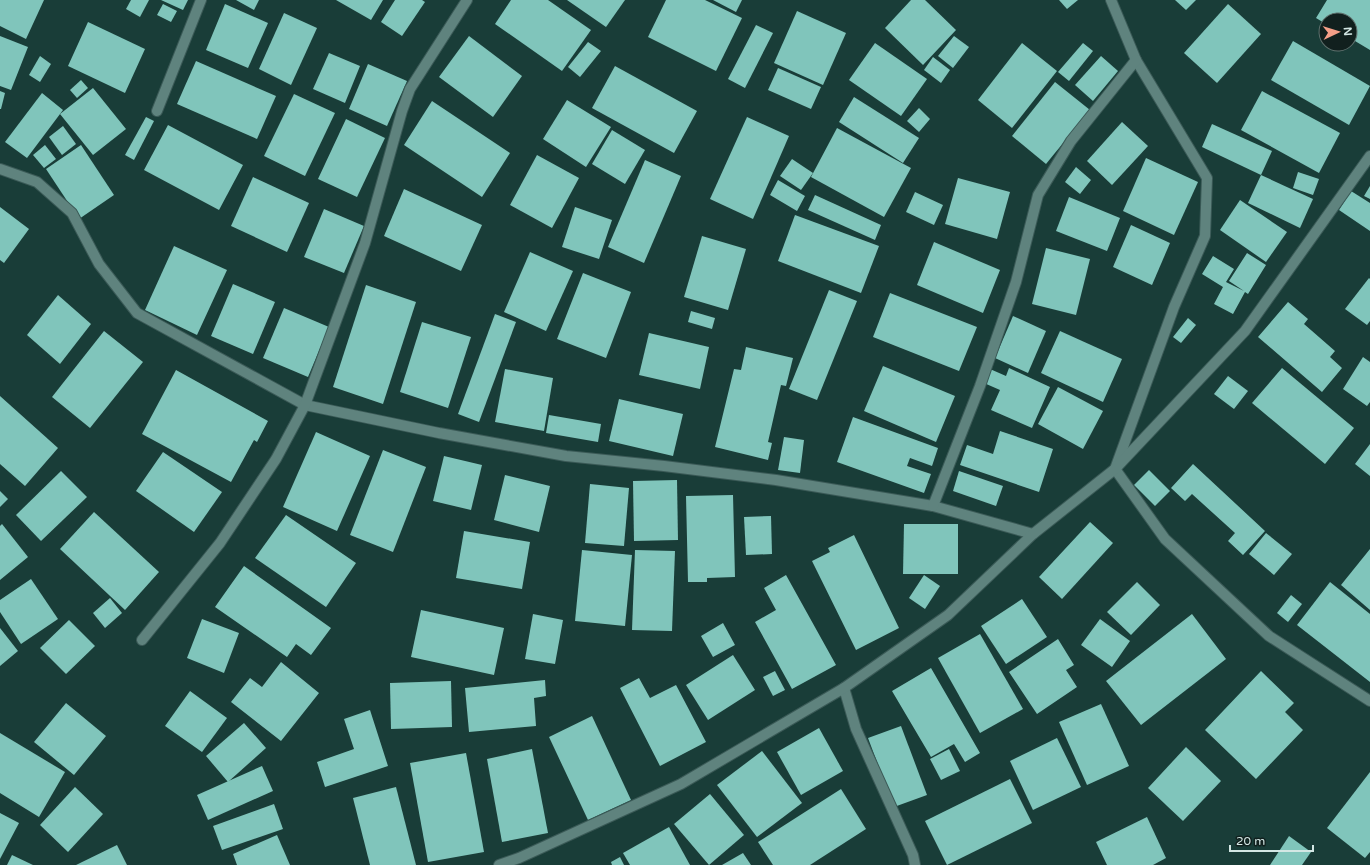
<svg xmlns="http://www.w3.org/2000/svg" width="1370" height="865" font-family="'Varela Round',sans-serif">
	<rect width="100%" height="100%" fill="#193d38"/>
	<!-- building -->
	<g fill="#80c5bb">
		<polygon points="0,0 44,0 26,39 0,26"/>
		<polygon points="131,0 149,0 140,17 126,9"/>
		<polygon points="161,0 188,0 183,10"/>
		<polygon points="236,0 259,0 254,10"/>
		<polygon points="336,0 383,0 371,20"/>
		<polygon points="395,0 422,0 425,2 402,36 381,22"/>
		<polygon points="511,0 548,0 591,30 562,71 495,24"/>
		<polygon points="567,0 625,0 606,27"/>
		<polygon points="666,0 705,0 742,18 716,71 648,37"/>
		<polygon points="713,0 742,0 736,12"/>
		<polygon points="911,0 925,0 956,30 923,65 885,28"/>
		<polygon points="1059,0 1078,0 1067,9"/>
		<polygon points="1175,0 1196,0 1186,10"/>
		<polygon points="1327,0 1370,0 1370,50 1350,38 1350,20 1326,20 1326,24 1316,18"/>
		<polygon points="163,4 177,11 171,22 157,15"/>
		<polygon points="225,4 268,23 248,68 206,50"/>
		<polygon points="1228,4 1261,34 1217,83 1184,53"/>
		<polygon points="797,11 846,33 823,85 774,63"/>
		<polygon points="284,13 317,28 291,85 259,69"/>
		<polygon points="88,22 145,49 125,93 68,66"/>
		<polygon points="756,25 773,33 745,88 728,79"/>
		<polygon points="0,36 28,47 11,90 0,86"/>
		<polygon points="469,36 522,76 493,117 439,77"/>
		<polygon points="954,36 969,47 953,68 938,56"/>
		<polygon points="1293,41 1370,86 1349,125 1271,80"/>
		<polygon points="588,42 601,51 580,77 568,67"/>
		<polygon points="875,43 927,79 901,116 849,80"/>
		<polygon points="1022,43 1057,71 1012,128 978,100"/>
		<polygon points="1083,43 1093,51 1069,81 1058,72"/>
		<polygon points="329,53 360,66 345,103 313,89"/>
		<polygon points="40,56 51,64 40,82 29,75"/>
		<polygon points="1101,56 1118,71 1093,101 1075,85"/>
		<polygon points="933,57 950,70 941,83 924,70"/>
		<polygon points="196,61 276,96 257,139 177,104"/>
		<polygon points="368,64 407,81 387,126 349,109"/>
		<polygon points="615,66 697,111 674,153 592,108"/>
		<polygon points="778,68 821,87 811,109 768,90"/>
		<polygon points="81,80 88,88 77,98 70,90"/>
		<polygon points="1055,82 1090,110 1046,164 1012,136"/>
		<polygon points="93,88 126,129 93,155 60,114"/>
		<polygon points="0,91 5,93 1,109 0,109"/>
		<polygon points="1262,91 1340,133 1319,173 1241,130"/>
		<polygon points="42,93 63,110 27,158 5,142"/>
		<polygon points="294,94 335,113 305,176 264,156"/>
		<polygon points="854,97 919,138 903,163 839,122"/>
		<polygon points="567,100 611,127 586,167 543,139"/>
		<polygon points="432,101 510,153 482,197 404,145"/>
		<polygon points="919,108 930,119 919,132 907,121"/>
		<polygon points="146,117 154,121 134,160 125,155"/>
		<polygon points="747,117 789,136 753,219 710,199"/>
		<polygon points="346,119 385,138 357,197 318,179"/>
		<polygon points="1122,122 1148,146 1112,185 1087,161"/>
		<polygon points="1212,124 1272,151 1261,175 1202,147"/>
		<polygon points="168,125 243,165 219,210 144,170"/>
		<polygon points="63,126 76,144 62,155 49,137"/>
		<polygon points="837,128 911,168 884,217 811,177"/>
		<polygon points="612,130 645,150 625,184 592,164"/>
		<polygon points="45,145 56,159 44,168 33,155"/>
		<polygon points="81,145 114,195 79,219 46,169"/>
		<polygon points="537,155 579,178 552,228 510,205"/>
		<polygon points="1146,158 1198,182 1174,235 1123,211"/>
		<polygon points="792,159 813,173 801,190 780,176"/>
		<polygon points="645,160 681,176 644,263 608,247"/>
		<polygon points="1076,167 1091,180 1080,194 1065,182"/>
		<polygon points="1298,172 1319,179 1313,195 1293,188"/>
		<polygon points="1261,175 1313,199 1300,228 1248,203"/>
		<polygon points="253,177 309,203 287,252 231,226"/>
		<polygon points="958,178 1010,192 997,239 945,224"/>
		<polygon points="778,180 805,196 797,211 770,195"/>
		<polygon points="1370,186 1370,199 1364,196"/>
		<polygon points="404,189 482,225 461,271 384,236"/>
		<polygon points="1351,191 1370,203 1370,231 1339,210"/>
		<polygon points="915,192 943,205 934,225 906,212"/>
		<polygon points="815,195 881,225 875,240 808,210"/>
		<polygon points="1069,197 1120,218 1107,251 1056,231"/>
		<polygon points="1240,200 1287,232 1266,262 1220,230"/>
		<polygon points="0,207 29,229 4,263 0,260"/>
		<polygon points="575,207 612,220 599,259 562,247"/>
		<polygon points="324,209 364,226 344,273 304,257"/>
		<polygon points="795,215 879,246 861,293 778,261"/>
		<polygon points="1131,225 1170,243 1152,285 1113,267"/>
		<polygon points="702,236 746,249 728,310 684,297"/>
		<polygon points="934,242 1000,270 983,313 917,285"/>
		<polygon points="174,246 227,270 197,335 145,310"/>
		<polygon points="1046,248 1090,259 1076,315 1032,304"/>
		<polygon points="530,252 573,271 546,331 504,312"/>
		<polygon points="1247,253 1266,265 1248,294 1245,292 1233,314 1214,304 1223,287 1202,274 1213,256 1234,269 1226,282 1244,291 1229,281"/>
		<polygon points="583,273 631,292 606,358 557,339"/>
		<polygon points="1369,278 1370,279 1370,321 1367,325 1345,309"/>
		<polygon points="233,284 275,302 253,354 211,336"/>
		<polygon points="366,285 416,302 383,404 333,387"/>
		<polygon points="829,290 857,301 817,400 789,389"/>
		<polygon points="890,293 977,327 959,371 873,337"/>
		<polygon points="58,295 91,324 60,364 27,335"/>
		<polygon points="1288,302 1308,319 1304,324 1335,351 1330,357 1342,368 1322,392 1258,337"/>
		<polygon points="284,308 329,327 308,377 263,358"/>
		<polygon points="691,311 715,318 712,329 688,322"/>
		<polygon points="495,314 516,322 479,422 458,414"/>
		<polygon points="1013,316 1046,331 1028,373 995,358"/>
		<polygon points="1188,318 1196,325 1181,343 1173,337"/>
		<polygon points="422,322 471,337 448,408 400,392"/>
		<polygon points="104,331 143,362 90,428 52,397"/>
		<polygon points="1060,331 1122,359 1103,402 1041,373"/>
		<polygon points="649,333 709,347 700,389 639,375"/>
		<polygon points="746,347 793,358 786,386 781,385 768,442 772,443 768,460 715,447 734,369 741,370"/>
		<polygon points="1363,357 1370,362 1370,402 1367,406 1343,389"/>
		<polygon points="883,366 955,396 936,442 864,411"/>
		<polygon points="1009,368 1050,387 1032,428 991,410 1000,390 984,383 990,369 1006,376"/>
		<polygon points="1282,368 1354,428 1325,464 1252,403"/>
		<polygon points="505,369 553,378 544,431 495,422"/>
		<polygon points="176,370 268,421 257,442 254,440 231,482 142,434"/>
		<polygon points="1228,376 1248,391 1234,409 1214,394"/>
		<polygon points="1058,387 1103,411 1083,449 1038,424"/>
		<polygon points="0,396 58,448 25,486 0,464"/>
		<polygon points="619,399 683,414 673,456 609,441"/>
		<polygon points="549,415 601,424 598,442 546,433"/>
		<polygon points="853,417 938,448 932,466 910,458 907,466 931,474 924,493 837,462"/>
		<polygon points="1000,431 1053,449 1039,492 960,465 967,445 993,454"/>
		<polygon points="316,432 370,456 337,531 283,507"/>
		<polygon points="784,437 804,440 800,473 778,470"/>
		<polygon points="1370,444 1370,476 1355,464"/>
		<polygon points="383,450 426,467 393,552 350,535"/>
		<polygon points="163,452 222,492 194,532 136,491"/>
		<polygon points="444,456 482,465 471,510 433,501"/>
		<polygon points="1193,464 1265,531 1243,555 1228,541 1235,533 1192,494 1185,501 1171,488"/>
		<polygon points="1149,470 1170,491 1155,506 1134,485"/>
		<polygon points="61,471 87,497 41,541 16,515"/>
		<polygon points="959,471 1003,486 996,506 953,491"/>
		<polygon points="505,475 550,486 539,532 494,520"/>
		<polygon points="677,480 678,540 634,541 633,481"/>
		<polygon points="590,484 629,488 624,546 585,543"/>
		<polygon points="0,491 8,499 0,507"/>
		<polygon points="733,495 735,577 707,578 707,582 688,582 686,496"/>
		<polygon points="94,512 159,572 125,610 60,549"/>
		<polygon points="286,515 356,563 326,607 255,558"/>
		<polygon points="771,516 772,554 746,555 744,517"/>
		<polygon points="1090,522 1113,543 1062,599 1039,577"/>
		<polygon points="2,524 28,557 0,580 0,526"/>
		<polygon points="904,524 958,524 958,574 903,574"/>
		<polygon points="464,531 530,542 522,589 456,578"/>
		<polygon points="1266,533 1292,554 1274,575 1249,554"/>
		<polygon points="854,535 899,628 856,650 812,561 830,552 828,548"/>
		<polygon points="1370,549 1370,610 1341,585"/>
		<polygon points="582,550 632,555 625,626 575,621"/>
		<polygon points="635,550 675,551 672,631 632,630"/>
		<polygon points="244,566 331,628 311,655 296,644 287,657 215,607"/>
		<polygon points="786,575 836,665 792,689 755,622 776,610 764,588"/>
		<polygon points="924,575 940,586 925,609 909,598"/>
		<polygon points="31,579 58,619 21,644 0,612 0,600"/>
		<polygon points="1137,582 1160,605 1131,635 1107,612"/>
		<polygon points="1330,582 1370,614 1370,682 1297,625"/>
		<polygon points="1291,595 1302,604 1288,622 1277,613"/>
		<polygon points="110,598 122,613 105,628 93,613"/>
		<polygon points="1022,599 1047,637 1006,664 981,626"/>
		<polygon points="421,610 504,628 494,675 411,657"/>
		<polygon points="533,614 563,620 555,664 525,659"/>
		<polygon points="1192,614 1226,659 1141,725 1106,681"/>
		<polygon points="202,619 239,633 224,673 187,658"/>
		<polygon points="1100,619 1130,641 1112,667 1081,645"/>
		<polygon points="69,620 95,646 66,674 40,648"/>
		<polygon points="723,623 735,645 713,657 701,636"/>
		<polygon points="0,628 18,651 0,666"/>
		<polygon points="980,634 1023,709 980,733 938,658"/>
		<polygon points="1058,639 1074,665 1066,670 1077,687 1037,714 1009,672"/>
		<polygon points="733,655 755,690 708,720 686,685"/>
		<polygon points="281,662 319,693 281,741 231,702 250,678 262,687"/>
		<polygon points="931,668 980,753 965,762 954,744 931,757 892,691"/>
		<polygon points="775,671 785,690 773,696 763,677"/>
		<polygon points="1261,671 1294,703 1285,712 1303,730 1256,779 1205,730"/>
		<polygon points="639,678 650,698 676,685 706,742 660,766 620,688"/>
		<polygon points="545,680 546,696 534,698 536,726 469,732 465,688"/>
		<polygon points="451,681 452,727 391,729 390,683"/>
		<polygon points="190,691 227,718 202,752 165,726"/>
		<polygon points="66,703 106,736 74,775 34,742"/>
		<polygon points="1101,704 1129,766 1087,785 1059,722"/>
		<polygon points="370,710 388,766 325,787 317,762 354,749 344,719"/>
		<polygon points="592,716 631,800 588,820 549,737"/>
		<polygon points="244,723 266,748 228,782 206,756"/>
		<polygon points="901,726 927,795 894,807 868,738"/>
		<polygon points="819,728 843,771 801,795 777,752"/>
		<polygon points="0,733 65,772 39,817 0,793"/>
		<polygon points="1057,738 1081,787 1033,810 1010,761"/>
		<polygon points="1186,747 1221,781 1183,821 1148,788"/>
		<polygon points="532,749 548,833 502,842 487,759"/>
		<polygon points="949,749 960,771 941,780 930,759"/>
		<polygon points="762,751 802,803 757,837 717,785"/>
		<polygon points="466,753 484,852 428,862 410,763"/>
		<polygon points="262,766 273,791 208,820 197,795"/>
		<polygon points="1370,772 1370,852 1365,858 1327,828"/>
		<polygon points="1010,779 1032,823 947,865 925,821"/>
		<polygon points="75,787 103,814 68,852 40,825"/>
		<polygon points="396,787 416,865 370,865 353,798"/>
		<polygon points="841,789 866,829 810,865 773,865 758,842"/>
		<polygon points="710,794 744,835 709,865 674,824"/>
		<polygon points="274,804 283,829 222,850 213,826"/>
		<polygon points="0,813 19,823 0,859"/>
		<polygon points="1147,817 1166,858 1153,865 1107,865 1096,842"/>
		<polygon points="669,827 690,865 630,865 623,853"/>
		<polygon points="277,835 290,865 237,865 233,854"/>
		<polygon points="1289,836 1311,852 1302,865 1270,865"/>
		<polygon points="117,845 127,865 76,865"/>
		<polygon points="743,853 751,865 722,865"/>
		<polygon points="12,855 33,865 7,865"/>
		<polygon points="620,857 624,865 612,865 611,862"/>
	</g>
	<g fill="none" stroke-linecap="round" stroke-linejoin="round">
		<!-- minor casing -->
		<g stroke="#3b5a57" stroke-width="12">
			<g id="minor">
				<polyline points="1111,0 1136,60 1207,178 1205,236 1174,307 1115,469 1165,539 1269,636 1370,701"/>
				<polyline points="157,111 201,0"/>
				<polyline points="0,169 37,182 72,213 99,264 137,313 305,405 439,433 566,456 664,466 776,480 933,506 1033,534"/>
				<polyline points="933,506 980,386 1016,282 1038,195 1071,141 1136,60"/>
				<polyline points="142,640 220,543 276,459 305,405 365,243 402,111 410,89 467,0"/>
				<polyline points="844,688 856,729 913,855 915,865"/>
				<polyline points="499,865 519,858 681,784 844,688 948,615 1033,534 1115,469 1245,331 1370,156"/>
			</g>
		</g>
		<!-- minor -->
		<use href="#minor" stroke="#5f837e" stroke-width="10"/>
	</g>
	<!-- north arrow -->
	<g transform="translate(1338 32) rotate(86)"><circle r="19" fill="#11201e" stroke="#5f706d"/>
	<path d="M0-3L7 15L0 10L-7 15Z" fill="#f49e87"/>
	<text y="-6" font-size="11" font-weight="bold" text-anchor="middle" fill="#d3e7e4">N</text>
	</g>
	<!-- scale -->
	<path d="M1230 845v6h83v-6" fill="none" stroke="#d3e7e4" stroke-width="2"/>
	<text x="1236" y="845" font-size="12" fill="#d3e7e4" stroke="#11201e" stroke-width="3" paint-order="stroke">20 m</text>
</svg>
